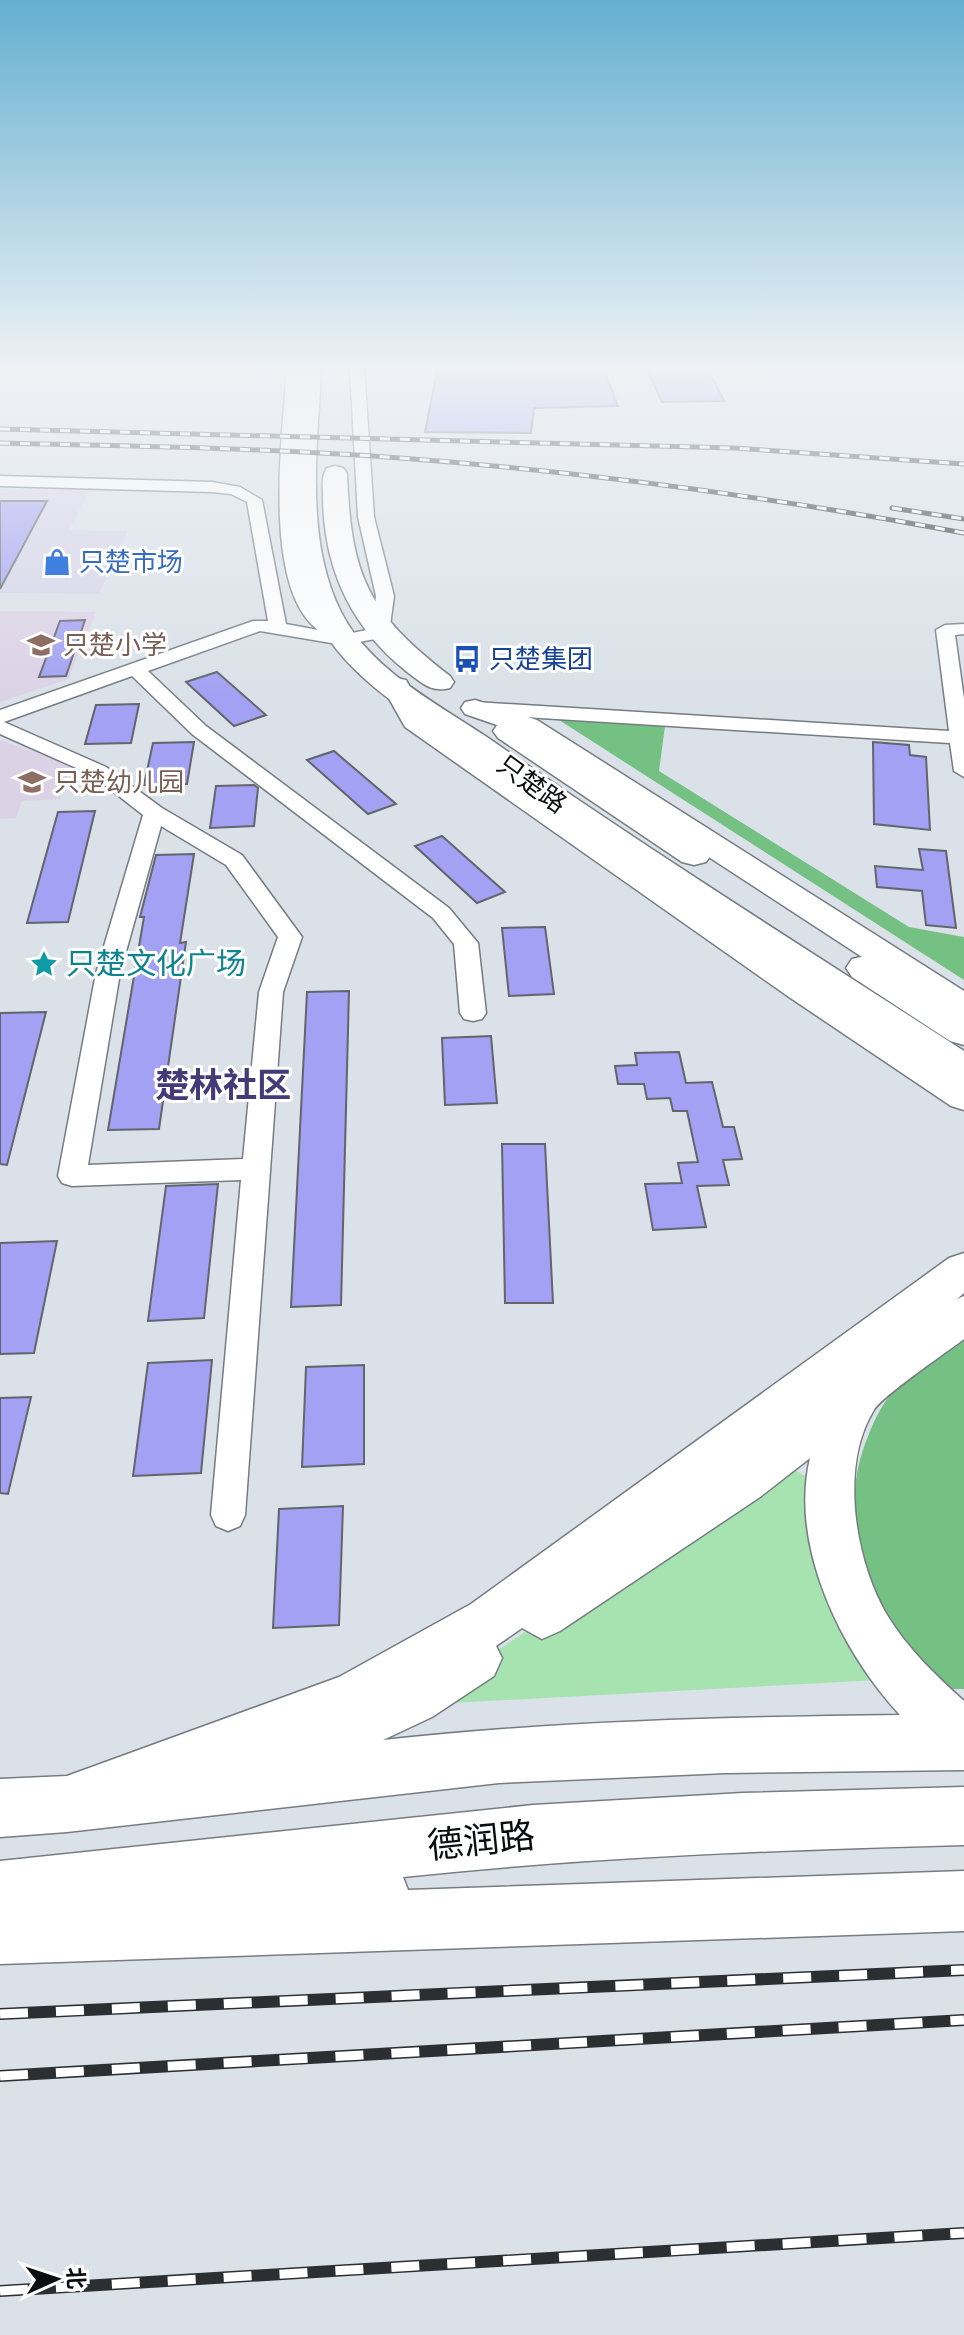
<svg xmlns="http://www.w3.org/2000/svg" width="964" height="2335" font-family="'PT Sans Narrow','Noto Sans SC',sans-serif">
	<rect width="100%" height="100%" fill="#dae1e8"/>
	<!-- commercial -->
	<polygon fill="#d7d3e9" points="0,489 90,490 69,530 128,531 99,594 0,593"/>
	<!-- education -->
	<g fill="#dcd2e6">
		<polygon points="0,611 96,612 68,679 0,702"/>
		<polygon points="0,740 70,764 60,799 22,801 16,818 0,819"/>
	</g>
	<!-- green -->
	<polygon fill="#a6e3b0" points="781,1462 805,1476 807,1508 878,1680 415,1705"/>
	<!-- forest -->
	<g fill="#74c183">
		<polygon points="556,718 665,726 659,771 909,927 964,937 964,980"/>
		<path d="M964,1341v348h-17c-67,-60 -115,-155 -82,-245 7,-18 15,-39 29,-53 18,-18 49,-34 70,-50z"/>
	</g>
	<!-- building -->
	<g fill="#a2a1f3" stroke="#63646c" stroke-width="2">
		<polygon points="438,367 603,367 618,406 534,408 531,433 425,432"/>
		<polygon points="646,367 707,367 724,401 662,402"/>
		<polygon points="0,501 47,501 0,589"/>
		<polygon points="85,620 66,676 39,677 60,621"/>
		<polygon points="217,672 266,715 234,726 186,682"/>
		<polygon points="139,704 131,743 85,744 96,705"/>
		<polygon points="194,742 187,784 144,785 153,743"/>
		<polygon points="873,742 909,745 910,755 926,757 930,830 874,824"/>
		<polygon points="334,751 396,804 368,814 307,760"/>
		<polygon points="254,785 258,788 254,826 210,828 216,786"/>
		<polygon points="95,811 68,922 27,923 58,812"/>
		<polygon points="442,836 505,892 477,903 415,846"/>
		<polygon points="919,849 946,851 956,928 926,925 922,891 877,887 875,866 923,870"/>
		<polygon points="194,854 180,943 186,942 159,1129 108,1130 144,917 140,917 156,855"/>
		<polygon points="545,927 554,994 509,996 502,928"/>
		<polygon points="349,991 341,1305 291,1307 307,992"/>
		<polygon points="46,1012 7,1165 0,1164 0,1013"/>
		<polygon points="491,1036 497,1103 445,1105 442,1038"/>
		<polygon points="679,1052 686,1083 712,1082 723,1127 734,1127 742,1159 723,1160 729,1185 697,1186 706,1227 653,1230 645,1184 682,1183 678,1163 698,1162 687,1111 673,1111 670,1098 647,1099 644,1084 618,1084 615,1066 637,1065 635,1053"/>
		<polygon points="502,1144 545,1144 553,1303 505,1303"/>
		<polygon points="218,1184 204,1318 148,1321 166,1186"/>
		<polygon points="57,1241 34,1353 0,1354 0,1243"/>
		<polygon points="212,1360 201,1473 133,1476 148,1363"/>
		<polygon points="364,1365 364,1464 302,1467 306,1367"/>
		<polygon points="31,1397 8,1494 0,1493 0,1398"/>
		<polygon points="343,1506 339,1625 273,1628 279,1509"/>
	</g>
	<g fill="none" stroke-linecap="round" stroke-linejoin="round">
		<!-- street casing -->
		<g stroke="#757c82" stroke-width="3">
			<g id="street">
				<path d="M287,367h14c-3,55 -17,202 16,244 8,9 20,16 30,23l25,-5 4,-33 -18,-79 -8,-150h14l10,150 20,79 -5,37 -3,4 -43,8 -83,-14 -112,40 58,55 243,182 29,35 8,70 -4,6 -9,2 -9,-2 -4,-6 -6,-69 -21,-26 -241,-184 -60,-58 -128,46 102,45 56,41 80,47 60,82 -19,55 -38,523 -5,11 -12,5 -12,-5 -5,-11 30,-335 -169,6 -10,-3 -4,-7 38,-203 47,-158 -51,-40 -92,-41v-24l253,-89h15l-21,-119 -16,-8 -19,-2 -212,-6v-10l212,6 28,5 22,13 24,124 32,6c-57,-43 -35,-197 -31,-263zM161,826l65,39 52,72 -19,55 -16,167 -155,6 32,-192z"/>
				<polygon points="964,624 964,634 955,635 964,699 964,777 954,771 950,743 475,714 465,708 475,702 949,731 936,630 945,625"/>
			</g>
		</g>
		<!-- secondary casing -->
		<g stroke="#757c82" stroke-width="3">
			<g id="secondary">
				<polygon points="396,678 406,680 426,716 813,981 964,1079 964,1110 951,1106 789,997 405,727 382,686 386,680"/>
				<polygon points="475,700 537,720 964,991 964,1019 951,1015 517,732 465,714 461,708 465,702"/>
				<path d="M964,1253v40l-7,6 7,-3v43c-17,13 -82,57 -90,71 -35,56 -19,151 13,205 20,33 48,60 77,86v69l-238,3 -227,10 -432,49 -67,5v-58l67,-3 272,-99 132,-73 478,-346zM810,1458c-21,89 32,194 90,257 -173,2 -345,6 -517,25l49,-23 62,-41 8,-18 -6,-12 26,-18 20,11 18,-8 200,-134z"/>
				<path d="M964,1787v58c-188,5 -374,12 -561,32l5,13 556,-19v60l-964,33v-103l533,-56 210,-12z"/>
			</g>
		</g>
		<!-- highway casing -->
		<g stroke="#757c82" stroke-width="3">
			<g id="highway">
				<path d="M301,367h20c-3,80 -17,171 20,245 31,61 103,95 156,132 153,107 311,206 467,307v33l-15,-4c-154,-104 -310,-204 -461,-313 -61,-44 -141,-83 -175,-155 -35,-74 -18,-166 -12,-245z"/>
				<path d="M335,466l8,2 4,5c4,103 20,139 103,203l4,6 -4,6c-20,5 -29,-6 -44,-17 -55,-44 -82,-102 -83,-173 0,-10 -2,-22 4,-30z"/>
				<polygon points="509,722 520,724 706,848 711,855 706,862 694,865 682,862 498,738 493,731 498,724"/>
				<polygon points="865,956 878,959 964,1014 964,1045 950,1041 852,977 846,968 852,959"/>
			</g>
		</g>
		<!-- street -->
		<use href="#street" fill="#fff" fill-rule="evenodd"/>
		<!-- secondary -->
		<use href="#secondary" fill="#fff" fill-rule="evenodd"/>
		<!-- highway -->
		<use href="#highway" fill="#fff" fill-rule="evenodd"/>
		<!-- rail-far1 casing -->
		<g stroke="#2c2f32" stroke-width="5">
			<g id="rail-far1">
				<polyline points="0,429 734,448 964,464"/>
				<path d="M0,443c133,3 267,5 400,15 189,14 377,40 564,75"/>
				<polyline points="892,508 964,519"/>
			</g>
		</g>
		<!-- rail casing -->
		<g stroke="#2c2f32" stroke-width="12">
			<g id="rail">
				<polyline points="0,2014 964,1970"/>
				<polyline points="0,2076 964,2020"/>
				<polyline points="0,2291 964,2233"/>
			</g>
		</g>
		<!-- rail-far1 -->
		<use href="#rail-far1" stroke="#fff" stroke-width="3" stroke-dasharray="10" stroke-linecap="butt"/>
		<!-- rail -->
		<use href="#rail" stroke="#fff" stroke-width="9" stroke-dasharray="28" stroke-linecap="butt"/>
	</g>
	<!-- sky -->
	<linearGradient id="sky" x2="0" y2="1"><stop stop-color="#64afd0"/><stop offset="0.53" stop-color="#eef2f5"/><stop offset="1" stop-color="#eef2f5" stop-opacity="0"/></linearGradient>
	<rect width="964" height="693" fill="url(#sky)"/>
	<!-- icons -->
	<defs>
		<g id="shop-bare" transform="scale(2.16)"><path d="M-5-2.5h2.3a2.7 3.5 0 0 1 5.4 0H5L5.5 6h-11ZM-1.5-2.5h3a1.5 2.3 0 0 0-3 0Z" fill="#3f7fe0" stroke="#fff" stroke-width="2.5" paint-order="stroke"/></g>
		<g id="school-bare" transform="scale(2.16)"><path d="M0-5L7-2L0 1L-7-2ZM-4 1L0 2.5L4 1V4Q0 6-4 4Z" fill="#8d6e63" stroke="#fff" stroke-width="2.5" paint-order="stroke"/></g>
		<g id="bus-bare" transform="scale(2.16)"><path d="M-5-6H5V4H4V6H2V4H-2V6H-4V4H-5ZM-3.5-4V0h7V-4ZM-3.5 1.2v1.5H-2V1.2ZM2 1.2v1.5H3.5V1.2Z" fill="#1a4fb4" stroke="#fff" stroke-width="2.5" paint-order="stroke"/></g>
		<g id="sight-bare" transform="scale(2.16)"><path d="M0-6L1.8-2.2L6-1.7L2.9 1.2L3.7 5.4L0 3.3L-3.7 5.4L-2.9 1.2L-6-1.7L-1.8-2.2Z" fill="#0f9aa8" stroke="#fff" stroke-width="2.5" paint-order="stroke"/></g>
	</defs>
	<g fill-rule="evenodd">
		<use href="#shop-bare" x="57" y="562"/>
		<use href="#school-bare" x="41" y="645"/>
		<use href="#bus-bare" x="467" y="659"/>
		<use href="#school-bare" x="32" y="782"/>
		<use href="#sight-bare" x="44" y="964"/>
	</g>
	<g text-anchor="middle" stroke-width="6" stroke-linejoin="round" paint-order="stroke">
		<!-- far-shop labels -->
		<g font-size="26" fill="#366cbe" stroke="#fff" text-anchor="start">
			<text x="79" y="571">只楚市场</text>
		</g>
		<!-- far-education labels -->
		<g font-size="26" fill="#785e54" stroke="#fff" text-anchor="start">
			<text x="63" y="654">只楚小学</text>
			<text x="54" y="791">只楚幼儿园</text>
		</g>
		<!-- far-transit labels -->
		<g font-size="26" fill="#164399" stroke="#fff" text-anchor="start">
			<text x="489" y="668">只楚集团</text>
		</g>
		<!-- far-street labels -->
		<g font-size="26" fill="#0b0d0f" stroke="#fff">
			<text transform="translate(532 784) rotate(36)" y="9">只楚路</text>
		</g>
		<!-- culture labels -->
		<g font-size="30" fill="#0d838f" stroke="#fff" text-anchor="start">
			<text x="66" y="974">只楚文化广场</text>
		</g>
		<!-- quarter labels -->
		<g font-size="34" font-weight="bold" fill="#433a77" stroke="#fff">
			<text x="223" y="1097">楚林社区</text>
		</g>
		<!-- near-street labels -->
		<g font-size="36" fill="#0b0d0f" stroke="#fff">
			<text transform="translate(481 1840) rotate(-6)" y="13">德润路</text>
		</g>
	</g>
	<!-- north arrow -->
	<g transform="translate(56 2279) rotate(87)" stroke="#ffffff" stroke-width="6" paint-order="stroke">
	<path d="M0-6L14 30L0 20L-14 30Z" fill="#0b0d0f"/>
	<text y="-12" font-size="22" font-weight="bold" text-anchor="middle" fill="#0b0d0f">北</text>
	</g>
</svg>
